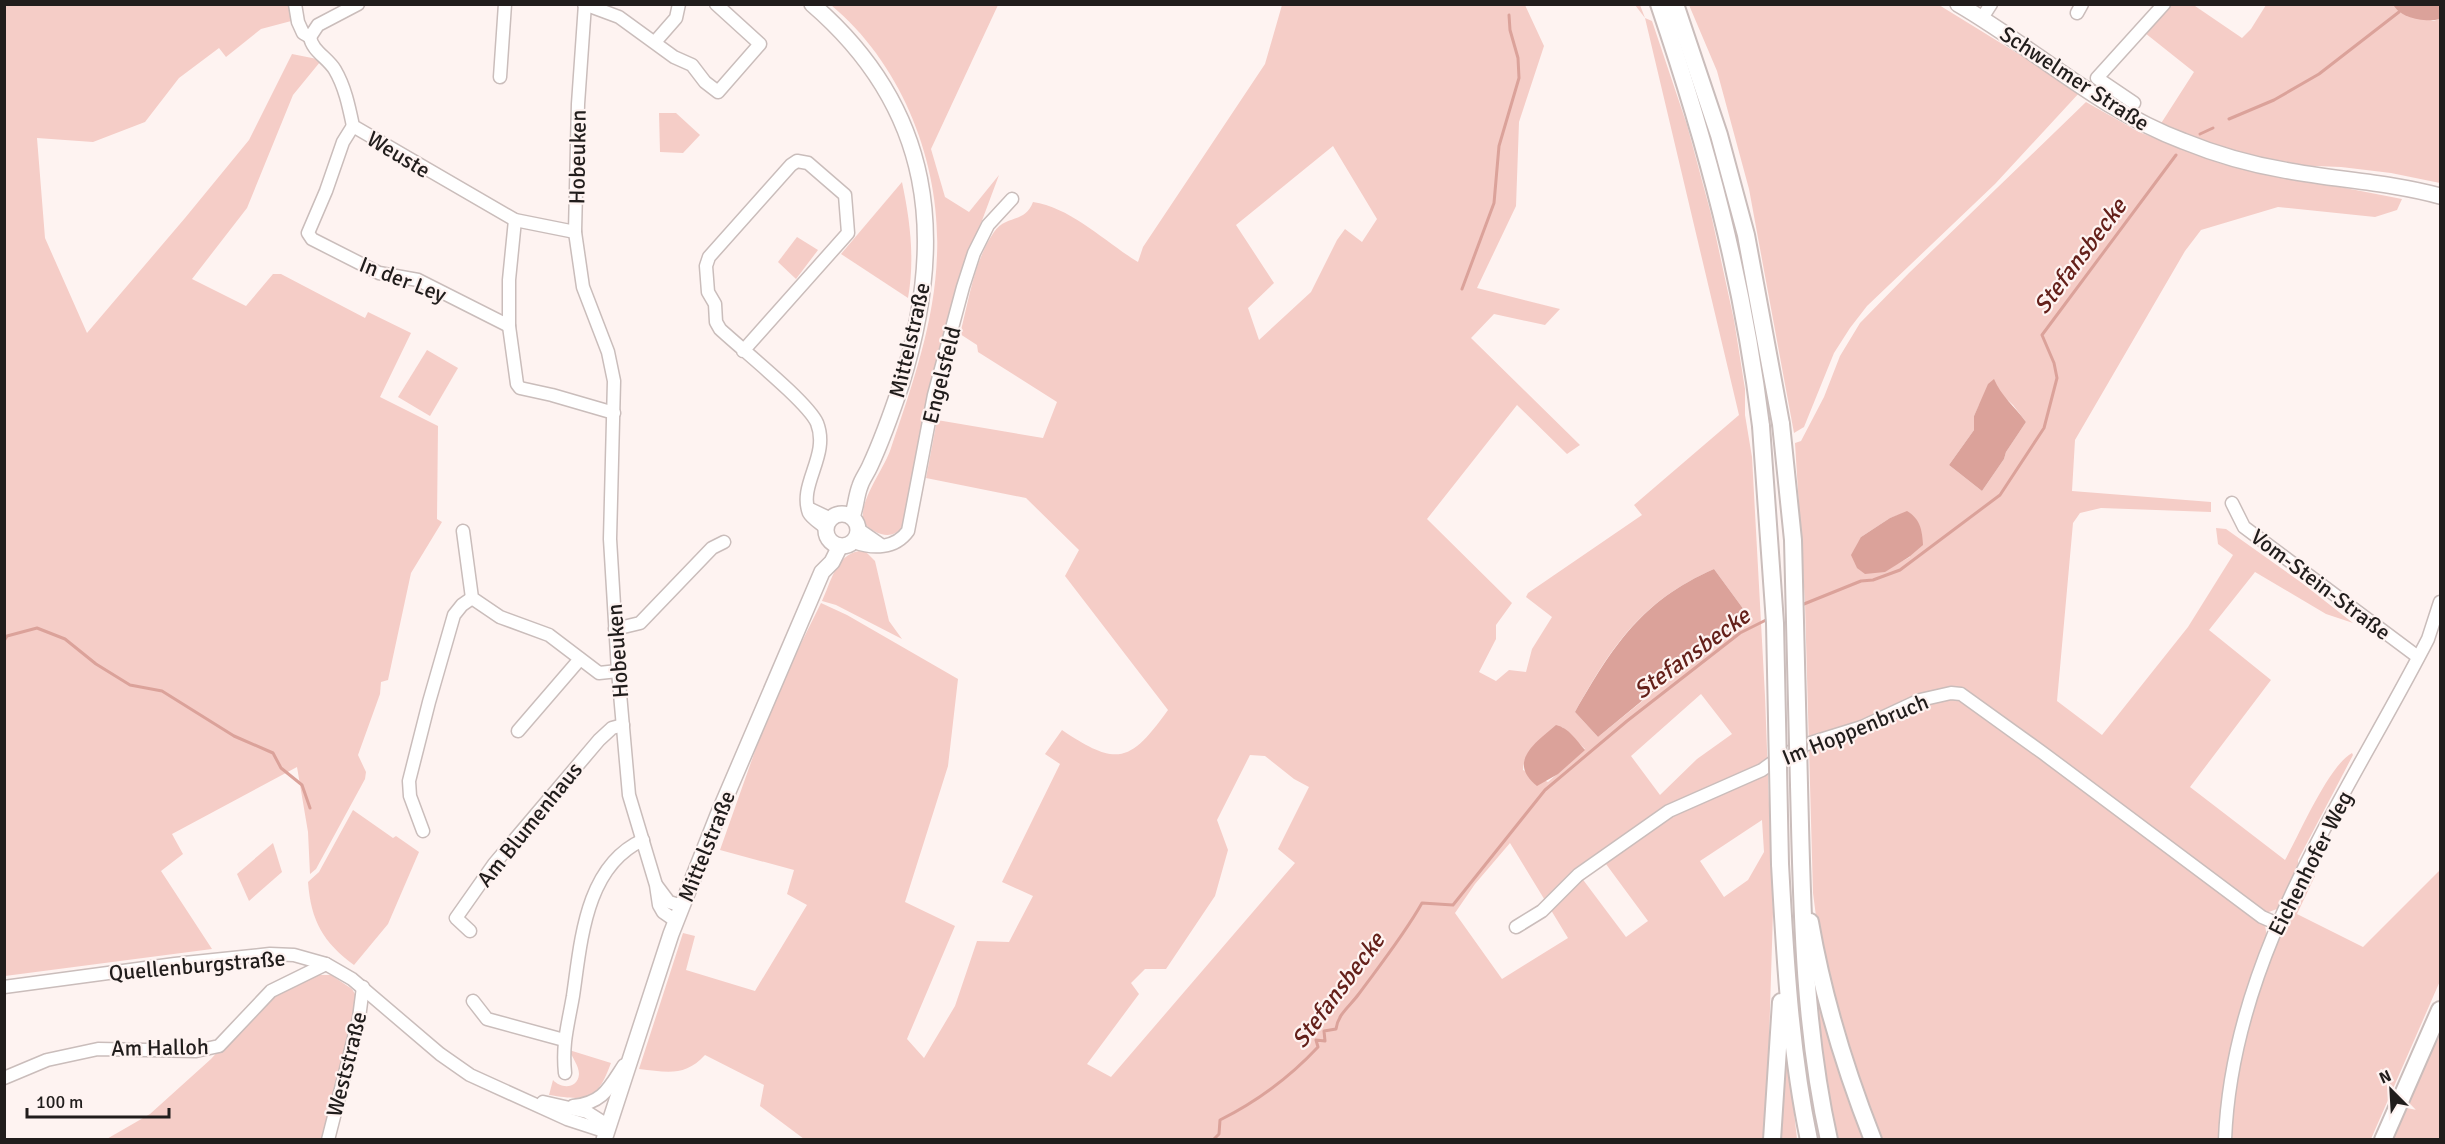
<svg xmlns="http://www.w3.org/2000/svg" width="2445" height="1144" font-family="Signika,sans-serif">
	<rect width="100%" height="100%" fill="#fef3f1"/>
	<!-- green -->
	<g fill="#f5cdc7" fill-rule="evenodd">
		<polygon points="2169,4 2195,6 2242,38 2251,29 2266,5 2393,5 2433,21 2440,19 2440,183 2391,173 2341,167 2289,165 2215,145 2160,125 2194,72 2145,33"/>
		<polygon points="5,5 293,5 295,20 261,29 226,57 219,48 179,78 145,122 93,142 37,138 45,238 87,333 185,218 249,140 292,54 317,59 320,62 293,95 247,208 192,279 246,306 273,274 281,274 365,318 368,312 411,333 380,397 438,426 437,519 442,522 411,573 388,680 381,682 380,694 358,755 366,772 365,779 316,869 310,874 308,832 297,767 172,834 183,854 161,871 212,949 5,976"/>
		<path d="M831,5h167l-67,144 14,48 24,15 30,-37 -28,75 -37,120 -31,156c-10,15 -28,9 -39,-3 -7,-21 20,-53 27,-75 21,-62 44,-127 46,-193 4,-92 -35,-191 -106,-250z"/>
		<path d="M1282,5h243l19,41 -25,76 -3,84 -39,82 83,21 -15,16 -51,-11 -23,24 109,107 -13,9 -50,-49 -90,114 85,84 -16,22v14l-17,33 17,9 13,-11 17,2 6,-23 20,-32 -26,-20 2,-4 114,-78 -8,-10 105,-90 -94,-397 -10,-13h5l5,13 7,3 35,104 24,89 23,106 11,69v26l7,42 13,239 8,216 -7,227h-962l-44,-33 4,-21 -59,-30c-20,22 -38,17 -66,14l44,-136 12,3 -9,34 69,21 52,-86 -20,-11 7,-24 -74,-20 53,-150 48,-97 26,12 111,64 -10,87 -43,136 50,24 -48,113 17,19 31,-52 22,-65 32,1 24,-46 -31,-14 58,-118 -15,-10 17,-24c55,37 68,33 106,-20l-103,-134 14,-26 -53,-52 -100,-20 11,-58 106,18 14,-36 -79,-50 -1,-7 -17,-11c9,-34 14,-73 34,-102 12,-18 31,-8 39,-30 39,6 72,40 105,60l5,-15 122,-183zM1333,146l44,73 -15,23 -17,-13 -8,11 -26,52 -52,48 -11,-32 26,-25 -38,-58zM1714,569l33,45c-48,43 -99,82 -149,123l-23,-25c37,-66 66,-111 139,-143zM1701,694l31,40 -35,25 -37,36 -29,-39zM1562,727l23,22 -37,33 -25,-12c1,-23 22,-32 39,-43zM1250,755l15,1 29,23 15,8 -31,62 17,14 -184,214 -24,-13 52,-70 -8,-11 14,-14h21l49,-73 13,-46 -11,-30zM1762,820l2,32 -16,28 -24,17 -24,-36zM1510,843l58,95 -66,41 -47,-66 20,-29zM1603,860l45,61 -22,16 -45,-60z"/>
		<polygon points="1689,5 1939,5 2080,92 1995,184 1867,306 1850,328 1834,353 1804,427 1794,433 1749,189 1717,71"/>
		<path d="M2086,102l53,30 83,32 180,35 -5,11 -22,7 -97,-10 -77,23 -16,21 -110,189 -3,51 139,11v10l-110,-4 -21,5 -7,10 -16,178 45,34 86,-108 45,-72 -15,-11 -2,-16 10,1 76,54 51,40 -27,-9 -71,-42 -46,58 62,50 -81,107 95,73c14,-25 44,-95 67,-107l1,2 -55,105v8l-21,41 -11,4 -305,-213 304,225 2,12c-25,64 -46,133 -46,202h-340l-45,-125 -16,-67 -7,-54 -8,-290 -10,-160 6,-2 23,-44 16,-41 20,-33 49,-50zM1999,392l14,13 13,17 -20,30 -2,7 -22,32 -33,-26 25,-35v-14l5,-11zM1907,512l3,45 -13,7 -36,-27 29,-19z"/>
		<polygon points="659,113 676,113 700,135 683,153 660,152"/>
		<path d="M902,182c8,38 13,77 6,116l-67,-44z"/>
		<polygon points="797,237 818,250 796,279 778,262"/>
		<polygon points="427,350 458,368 430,416 398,397"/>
		<path d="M859,551l7,1 9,9 14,60 13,18 -66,-34 -14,-4c9,-19 14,-46 37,-50z"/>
		<path d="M353,810l40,28 3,-2 23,16 -31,72 -34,41c-31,-23 -43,-44 -46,-83l11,-10z"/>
		<polygon points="273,843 282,872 249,901 237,874"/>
		<polygon points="2440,870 2440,981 2371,1139 2229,1140 2243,1035 2288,912 2309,873 2315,876 2297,914 2363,947"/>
		<polygon points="1810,944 1866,1139 1838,1139 1816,1031"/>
		<polygon points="313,975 331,975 352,989 355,994 357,1018 325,1139 105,1140 150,1114 211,1059 265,1000"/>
		<polygon points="2440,1030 2440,1139 2391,1139"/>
		<path d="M569,1050l42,13c-14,38 -23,38 -62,32l4,-15c8,9 25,9 26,-6 0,-8 -7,-17 -10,-24z"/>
		<polygon points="1788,1058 1797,1139 1776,1140 1782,1061"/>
	</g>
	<!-- water -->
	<g fill="#dba29a">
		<path d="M2393,4l47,1v14c-14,4 -41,-1 -47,-15z"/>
		<path d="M1994,379c7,17 21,28 32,43l-20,30 -2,7 -22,32 -33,-26 25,-35v-14l14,-32z"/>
		<path d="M1907,511c13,8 15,18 16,34l-14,12 -24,15 -20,2 -8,-6 -6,-13 10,-18 29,-19z"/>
		<path d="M1714,569l33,45 -19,19 -45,34 -85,70 -23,-25c38,-66 66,-111 139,-143z"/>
		<path d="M1556,725c13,3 20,15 29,25l-27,24 -21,12c-30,-24 -2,-43 19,-61z"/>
	</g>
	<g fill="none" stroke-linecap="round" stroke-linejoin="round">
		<!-- stream -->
		<g stroke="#dba29a" stroke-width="3">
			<polyline points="2229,119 2274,100 2319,74 2399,12"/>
			<polyline points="2200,134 2213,128"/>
			<polyline points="1462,289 1494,203 1499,146 1519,78 1518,58 1510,30 1509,15"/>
			<polyline points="1799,606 1861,581 1873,580 1900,570 2000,495 2044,428 2057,378 2054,363 2042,335 2176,155"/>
			<polyline points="4,641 7,636 37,628 65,639 96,664 130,685 162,691 234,736 273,753 281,768 302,785 310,808"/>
			<path d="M1213,1140l6,-6 1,-14c36,-18 70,-43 98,-73l-2,-7 9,1 -1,-10 12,-2c2,-15 13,-22 22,-34 22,-30 46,-60 64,-92l31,2 92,-115 82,-69 113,-88 28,-14"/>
		</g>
		<!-- minor casing -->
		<g stroke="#cabdbb" stroke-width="15">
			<g id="minor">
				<polyline points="295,4 298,22 303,33 310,37"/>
				<polyline points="584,4 619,17 674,57 692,65 705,82 718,92 760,44 716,4"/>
				<polyline points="585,4 578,104 575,232 583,287 608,352 614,381 610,539 618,671 629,795 656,885 659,905 663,912 676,921"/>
				<polyline points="2077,13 2082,4"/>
				<polyline points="1982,18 1991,4"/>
				<path d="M310,37c2,14 18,21 25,33 10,17 14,37 18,56l162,94 60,12"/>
				<polyline points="310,37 318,25 358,4"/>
				<polyline points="655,42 676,18 679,4"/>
				<polyline points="500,77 505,4"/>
				<polyline points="2134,103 2097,78 2164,4"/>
				<polyline points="353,126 343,142 326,191 308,233 312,239 379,273 418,280 509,326"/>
				<polyline points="515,220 509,280 509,326 517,384 520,388 552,395 614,413"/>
				<path d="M743,351l105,-118 -3,-38 -37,-32 -11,-2 -6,4 -82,92 -3,9 2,26 7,12 1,18 4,7c20,19 88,73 97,94 13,33 -19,61 -8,90 3,6 13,11 18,16"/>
				<polyline points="2232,503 2244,527 2418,657"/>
				<polyline points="810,509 831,519"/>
				<polyline points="858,529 881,545"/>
				<polyline points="463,531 472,598 500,617 549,635 599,673 618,671"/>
				<path d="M854,542c19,7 41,7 54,-11l26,-136 29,-108 11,-34 14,-28 24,-26"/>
				<polyline points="615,629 640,623 712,548 724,542"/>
				<polyline points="518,731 580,659"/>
				<polyline points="423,831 410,796 409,781 429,702 454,615 462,605 472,598"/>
				<polyline points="657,886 669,902 682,906"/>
				<polyline points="1516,927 1542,911 1578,875 1669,811 1762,770 1780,757 1804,745 1862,727 1920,700 1951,693 1961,694 2043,753 2262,917 2278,924"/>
				<polyline points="470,931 456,918 494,864 599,740 612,728 623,725"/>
				<polyline points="4,987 175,964 270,954 294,955 326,964 352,979 440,1054 470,1075 567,1119 607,1132"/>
				<polyline points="473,1001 487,1019 564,1040"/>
				<path d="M565,1073c-3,-30 3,-48 8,-77 8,-54 12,-130 70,-156"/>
				<polyline points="4,1078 47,1060 98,1049 196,1051 219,1046 271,991 326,964"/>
				<polyline points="543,1102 587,1112 609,1126"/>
				<path d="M573,1106c30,-3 36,-18 51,-41"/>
				<polyline points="328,1140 359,1018 363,987"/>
				<path d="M2225,1140c7,-186 121,-341 203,-501l12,-37"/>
			</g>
		</g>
		<!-- major casing -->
		<g stroke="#cabdbb" stroke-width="18">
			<g id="major">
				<path d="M812,4c122,105 135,234 89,381 -9,27 -19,55 -31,81 -3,7 -8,13 -10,20 -4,10 -4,21 -8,31"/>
				<path d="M1958,4c76,44 142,106 225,137 32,13 66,23 101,29 52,10 105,12 156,26"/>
				<circle cx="842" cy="530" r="16"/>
				<polyline points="604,1140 671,934 718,815 822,572 832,562 840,546"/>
			</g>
		</g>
		<!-- highway casing -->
		<g stroke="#cabdbb" stroke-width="20">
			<g id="highway">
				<path d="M1659,4c48,141 84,275 102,422"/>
				<polyline points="1675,4 1719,135 1746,235 1781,424"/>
				<path d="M1799,785c3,119 4,238 30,355"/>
				<path d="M1780,864c5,92 10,185 29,276"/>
				<path d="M1810,922c13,75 35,147 63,218"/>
				<polyline points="1772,1140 1781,1002"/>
				<polyline points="2383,1140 2440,1010"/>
			</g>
		</g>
		<!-- minor -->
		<use href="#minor" stroke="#fff" stroke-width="12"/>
		<!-- major -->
		<use href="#major" stroke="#fff" stroke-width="15"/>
		<!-- highway -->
		<use href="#highway" stroke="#fff" stroke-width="16"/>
		<!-- highway-bridge casing -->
		<g stroke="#cabdbb" stroke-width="20" stroke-linecap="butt">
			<g id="highway-bridge">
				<polyline points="1781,424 1793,540 1799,785"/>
				<polyline points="1761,426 1775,623 1780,864"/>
			</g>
		</g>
		<!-- highway-bridge -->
		<use href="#highway-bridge" stroke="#fff" stroke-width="16"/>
	</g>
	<g text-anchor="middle" stroke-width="4.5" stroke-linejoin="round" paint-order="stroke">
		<!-- street labels -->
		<g font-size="22" fill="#211d1c" stroke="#fef3f1">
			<text transform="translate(2075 78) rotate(33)" y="8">Schwelmer Straße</text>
			<text transform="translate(399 154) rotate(31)" y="8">Weuste</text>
			<text transform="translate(577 157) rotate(-89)" y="8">Hobeuken</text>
			<text transform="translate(403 279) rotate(21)" y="8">In der Ley</text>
			<text transform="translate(909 340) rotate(-77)" y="8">Mittelstraße</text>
			<text transform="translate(941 375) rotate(-76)" y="8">Engelsfeld</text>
			<text transform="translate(2321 584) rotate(37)" y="8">Vom-Stein-Straße</text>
			<text transform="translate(617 651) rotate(-94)" y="8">Hobeuken</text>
			<text transform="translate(1855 729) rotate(-22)" y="8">Im Hoppenbruch</text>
			<text transform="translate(529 824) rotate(-51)" y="8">Am Blumenhaus</text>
			<text transform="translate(706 846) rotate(-68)" y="8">Mittelstraße</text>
			<text transform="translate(2310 863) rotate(-63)" y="8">Eichenhofer Weg</text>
			<text transform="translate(197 965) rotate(-5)" y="8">Quellenburgstraße</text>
			<text transform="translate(160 1047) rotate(-1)" y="8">Am Halloh</text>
			<text transform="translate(346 1064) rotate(-76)" y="8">Weststraße</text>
		</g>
		<!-- water labels -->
		<g font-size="24" font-style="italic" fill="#64201a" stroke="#fef3f1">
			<text transform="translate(2080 256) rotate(-53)" y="8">Stefansbecke</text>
			<text transform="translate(1692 653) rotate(-36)" y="8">Stefansbecke</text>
			<text transform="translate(1338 990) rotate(-53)" y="8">Stefansbecke</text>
		</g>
	</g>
	<!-- border -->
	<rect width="2445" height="1144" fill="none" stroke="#211d1c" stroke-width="12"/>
	<!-- north arrow -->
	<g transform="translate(2391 1090) rotate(336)" stroke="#fef3f1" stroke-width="4.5" paint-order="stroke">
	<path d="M0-4.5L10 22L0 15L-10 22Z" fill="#211d1c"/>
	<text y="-9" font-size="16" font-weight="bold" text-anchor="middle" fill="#211d1c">N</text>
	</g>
	<!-- scale -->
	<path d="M27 1108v9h142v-9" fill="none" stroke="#211d1c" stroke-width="3"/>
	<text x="36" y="1108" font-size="18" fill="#211d1c" stroke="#fef3f1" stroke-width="4.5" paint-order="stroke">100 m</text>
</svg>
